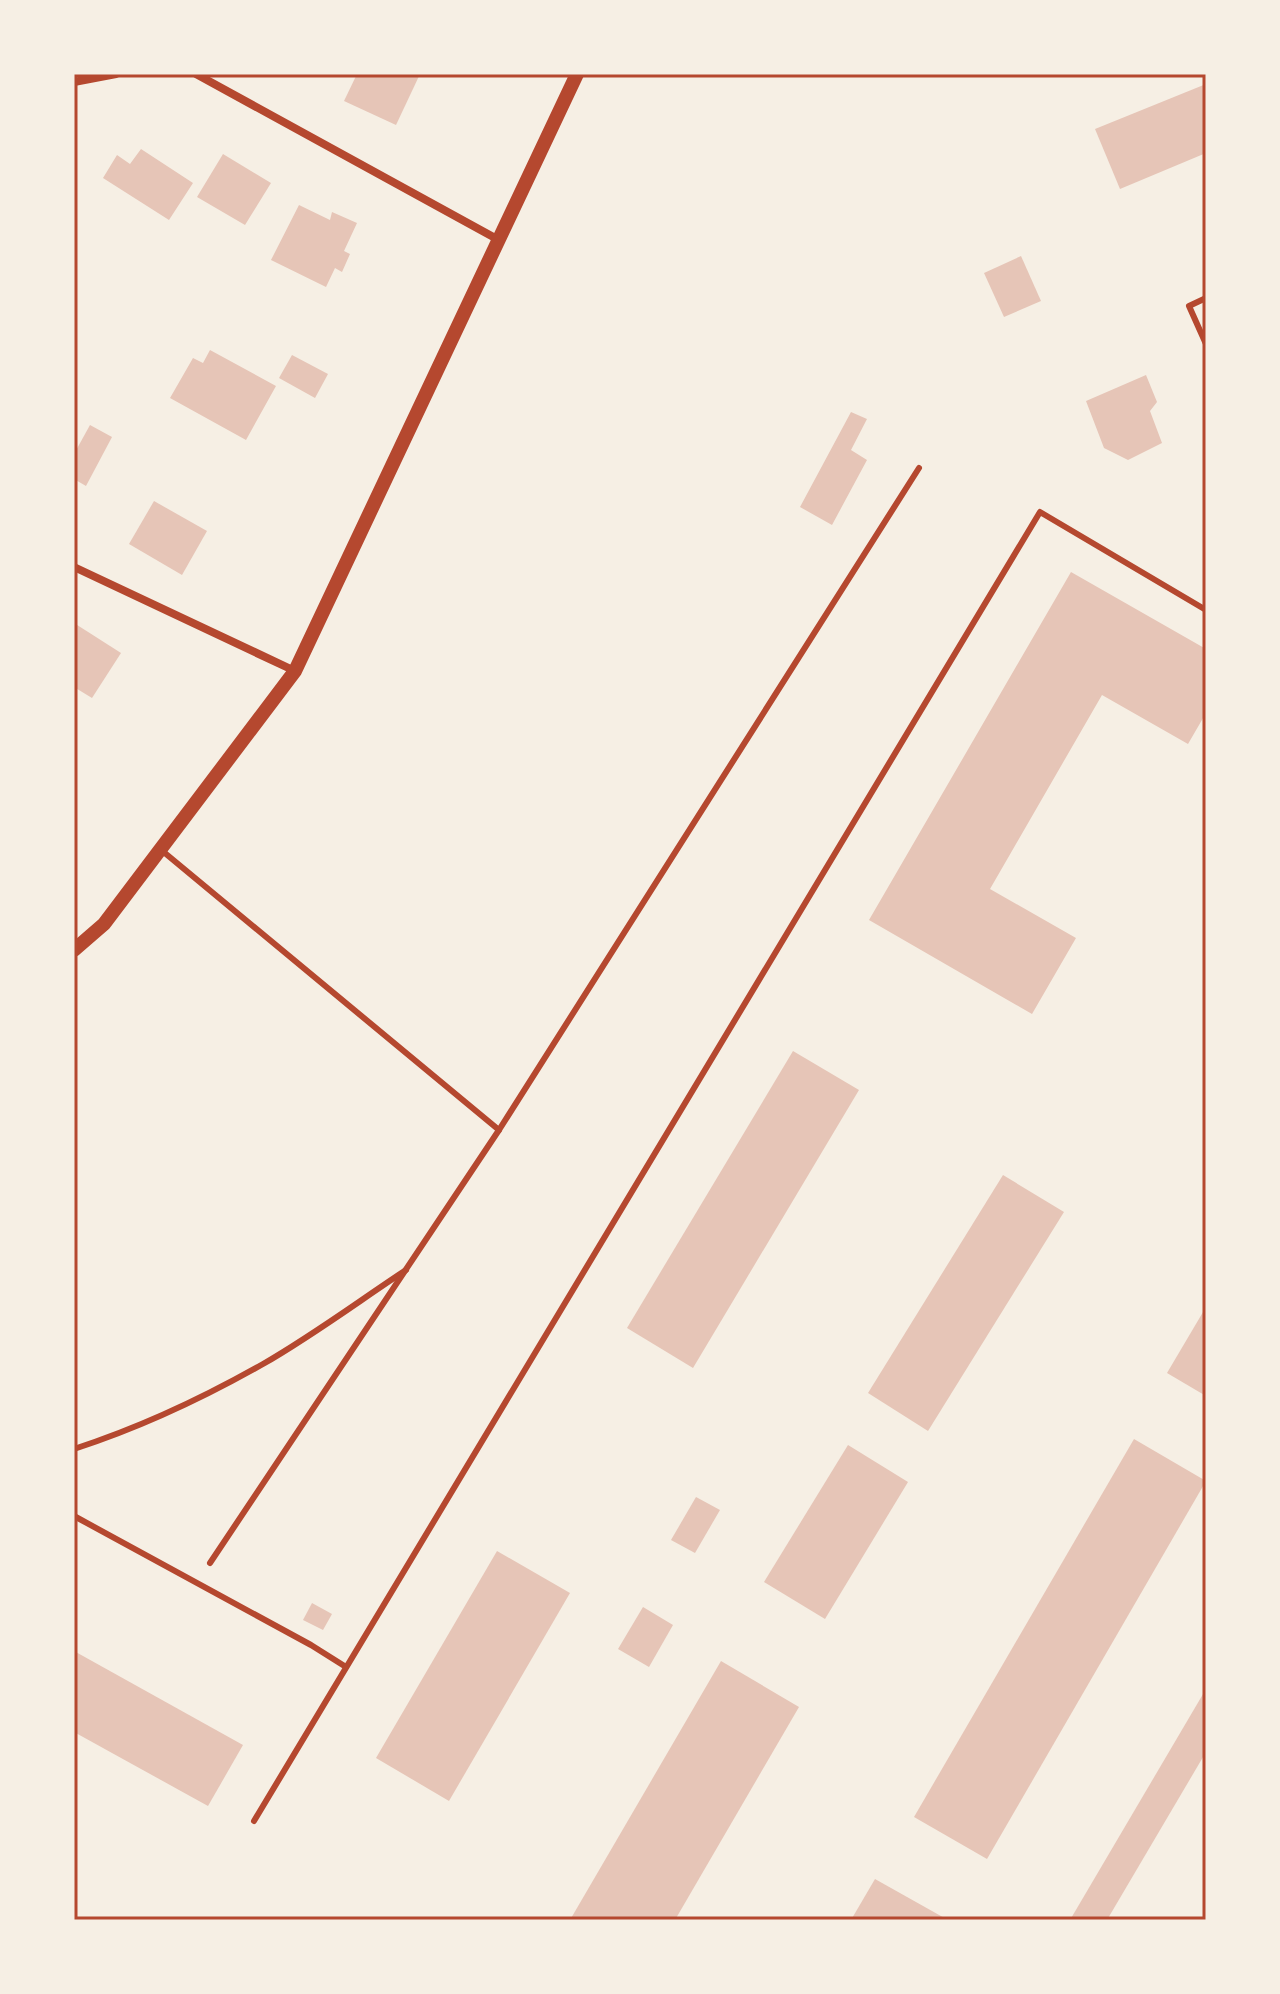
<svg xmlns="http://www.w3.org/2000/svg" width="1280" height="1994" font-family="Mulish,sans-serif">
	<rect width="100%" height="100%" fill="#f6efe4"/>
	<!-- building -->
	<g fill="#e6c5b7">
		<polygon points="357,74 420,74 396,125 344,101"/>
		<polygon points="1206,84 1206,153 1120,189 1095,129"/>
		<polygon points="141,149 193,183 169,220 103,178 117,155 130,164"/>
		<polygon points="223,154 271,183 245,225 197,197"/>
		<polygon points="299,205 330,220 332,212 357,223 344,251 350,254 342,272 335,268 326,287 271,260"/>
		<polygon points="1021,256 1041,301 1004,317 984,273"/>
		<polygon points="210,350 276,386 246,440 170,398 193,358 203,363"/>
		<polygon points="292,355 328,374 315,398 279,378"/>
		<polygon points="1146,375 1157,402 1150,411 1162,443 1128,460 1104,448 1086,401"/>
		<polygon points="851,412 867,419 851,450 867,460 832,525 800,507"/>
		<polygon points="90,425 112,437 86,486 74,479 74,454"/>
		<polygon points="154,501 207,531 182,575 129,544"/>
		<polygon points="1071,572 1206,649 1206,713 1188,744 1102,695 990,889 1076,938 1032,1014 869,920"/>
		<polygon points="74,623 121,653 92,698 74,687"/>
		<polygon points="793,1051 859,1090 693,1368 627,1328"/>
		<polygon points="1003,1175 1064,1212 928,1431 868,1393"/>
		<polygon points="1206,1307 1206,1396 1167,1373"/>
		<polygon points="1134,1439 1206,1481 987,1859 914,1817"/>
		<polygon points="848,1445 908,1482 825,1619 764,1582"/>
		<polygon points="696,1497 720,1510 695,1553 671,1540"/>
		<polygon points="497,1551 570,1593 449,1801 376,1758"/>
		<polygon points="312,1603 332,1614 323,1630 303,1620"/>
		<polygon points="643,1607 673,1625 649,1667 618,1649"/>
		<polygon points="74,1651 243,1745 208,1806 74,1732"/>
		<polygon points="721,1661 799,1707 675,1920 570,1920"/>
		<polygon points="1206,1689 1206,1752 1107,1920 1070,1920"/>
		<polygon points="875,1879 948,1920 851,1920"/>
	</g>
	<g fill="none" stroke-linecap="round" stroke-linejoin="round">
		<!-- service -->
		<g stroke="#b5482f" stroke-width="6">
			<polyline points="1206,298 1189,306 1206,344"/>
			<polyline points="160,849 499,1130"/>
			<path d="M74,1449c65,-21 129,-51 189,-85 49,-28 96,-63 143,-94"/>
			<polyline points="74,1516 311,1645 346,1667"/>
			<polyline points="210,1563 499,1130 919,468"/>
			<polyline points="254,1821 1040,512 1206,610"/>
		</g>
		<!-- minor -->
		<g stroke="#b5482f" stroke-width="8">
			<polyline points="196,74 497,239"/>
			<polyline points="74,82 116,74"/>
			<polyline points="74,567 295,671"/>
		</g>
		<!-- tertiary -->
		<polyline stroke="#b5482f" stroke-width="14" points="74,950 104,924 295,671 577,74"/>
	</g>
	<!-- border -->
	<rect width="1280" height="1994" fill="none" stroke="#f6efe4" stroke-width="152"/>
	<rect x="76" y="76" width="1128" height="1842" fill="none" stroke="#b5482f" stroke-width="3"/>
</svg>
